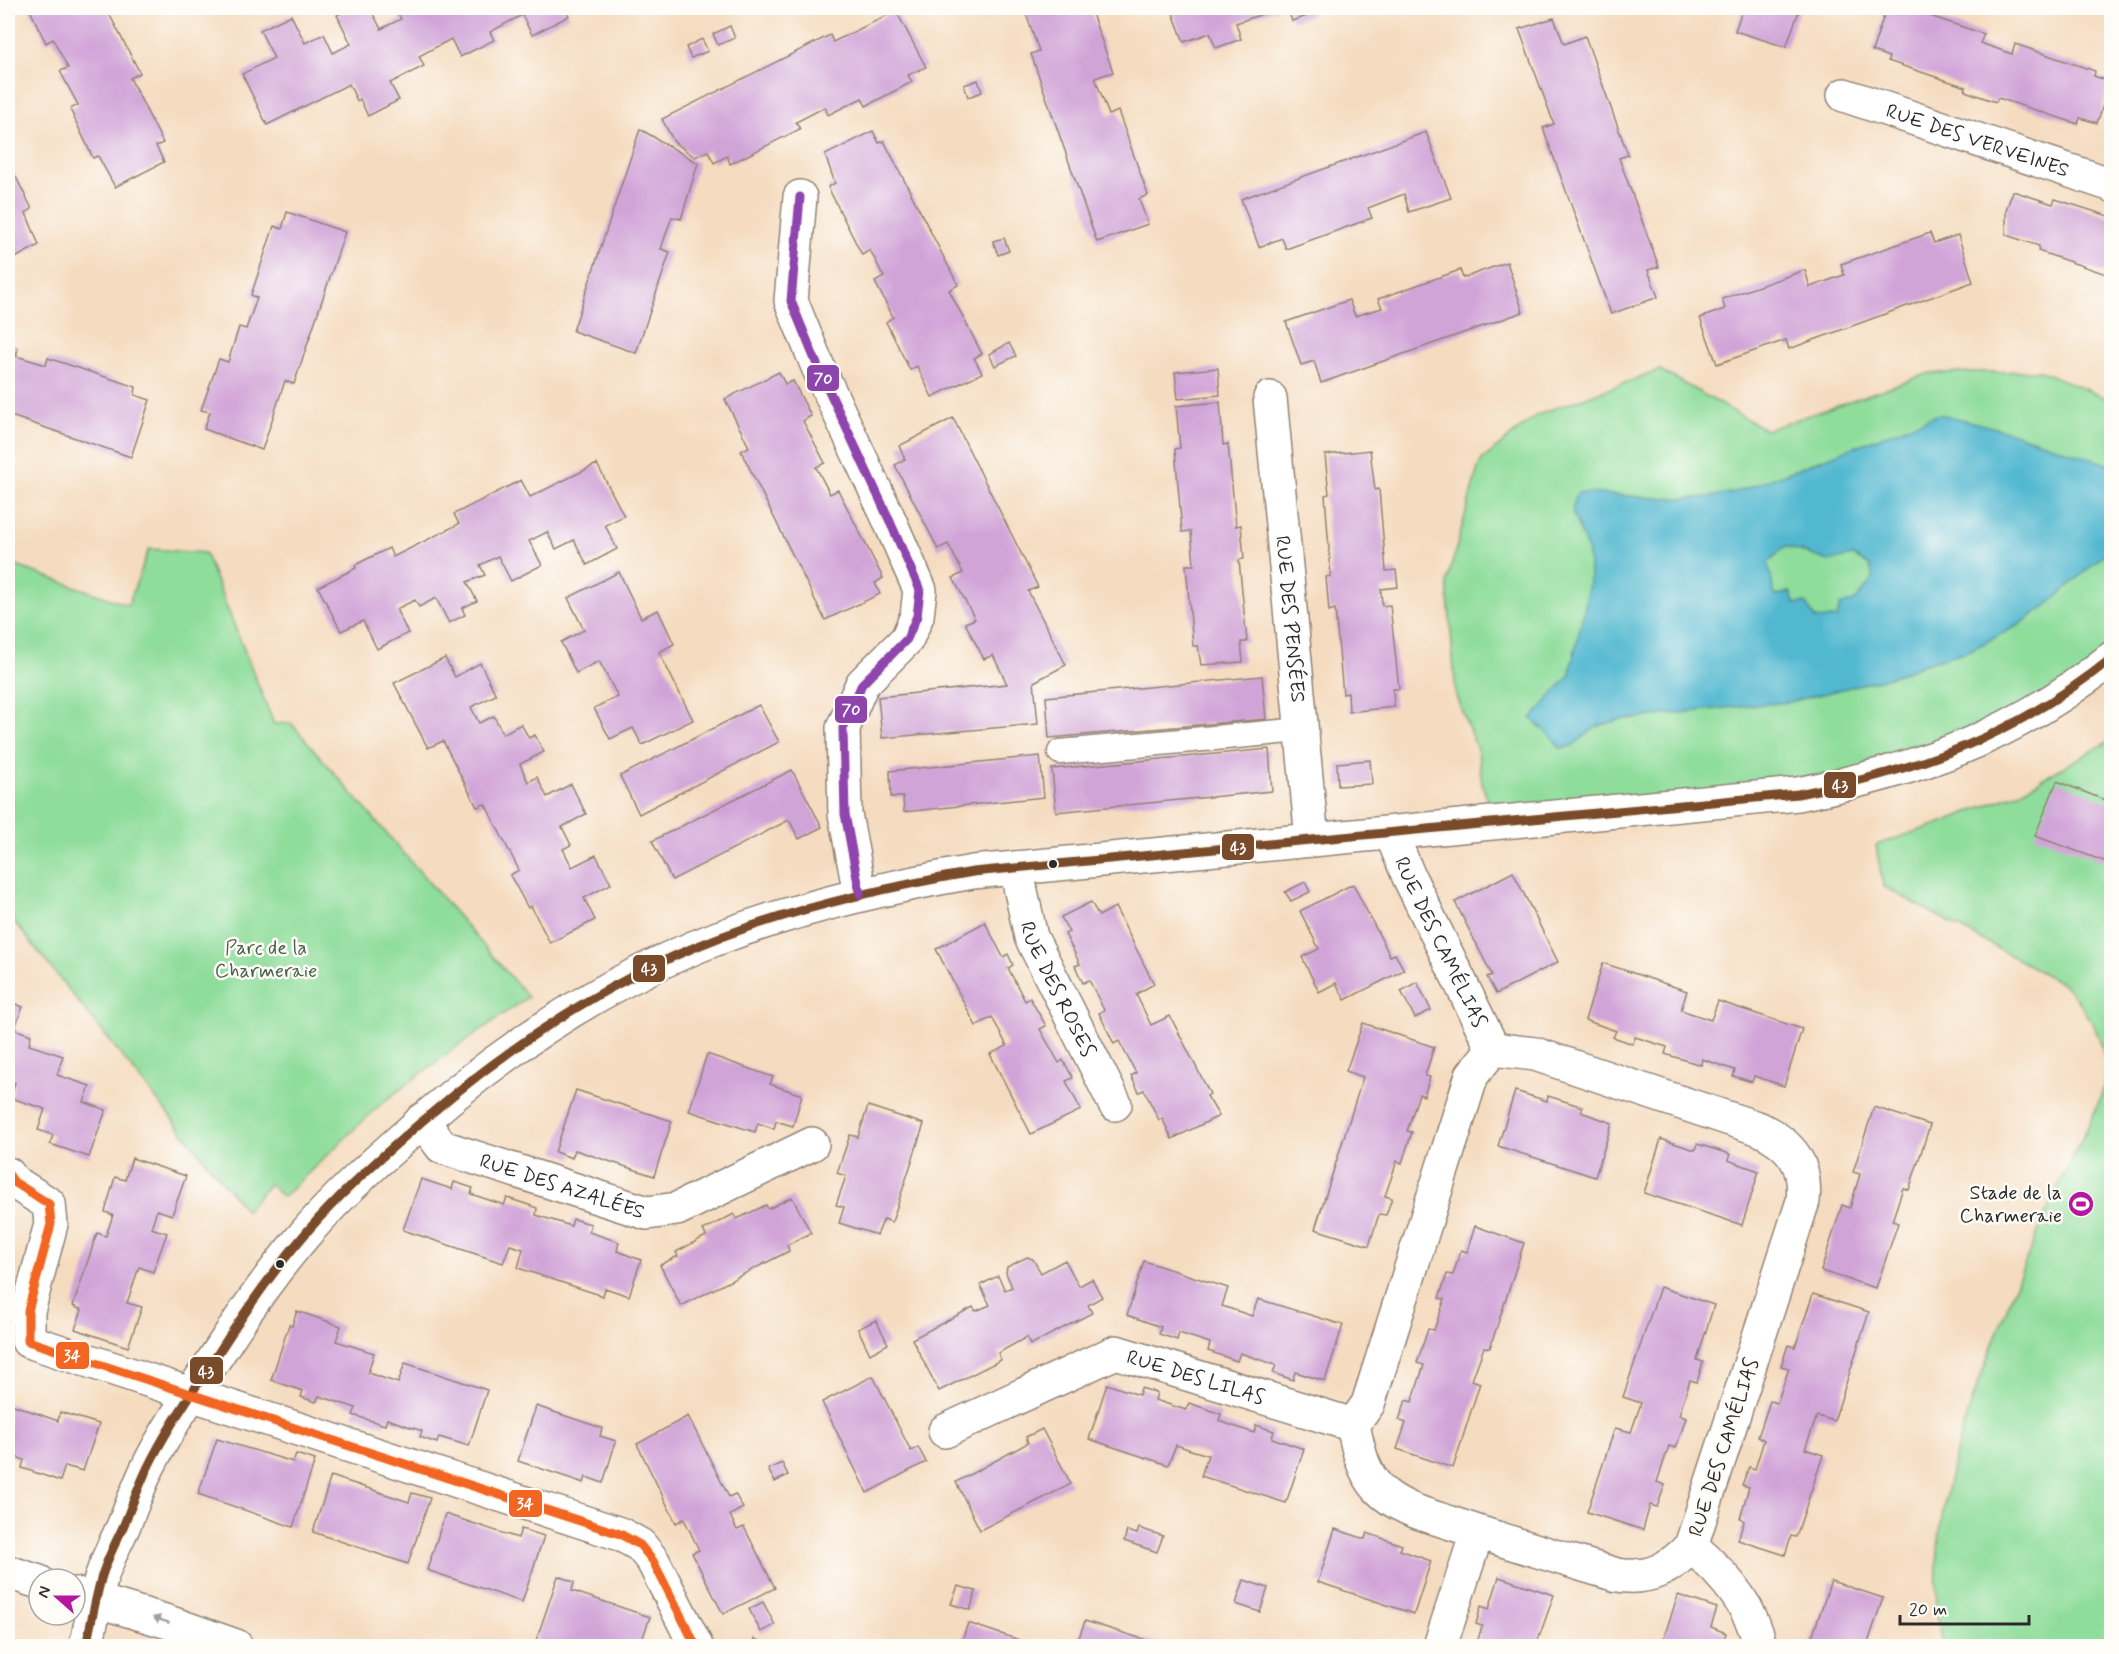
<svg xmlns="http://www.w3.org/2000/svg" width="2119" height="1654" font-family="Mynerve,sans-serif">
	<rect width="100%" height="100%" fill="#fdfcf7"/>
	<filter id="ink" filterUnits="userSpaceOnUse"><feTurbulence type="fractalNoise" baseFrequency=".0167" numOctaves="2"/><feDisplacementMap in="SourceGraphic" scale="12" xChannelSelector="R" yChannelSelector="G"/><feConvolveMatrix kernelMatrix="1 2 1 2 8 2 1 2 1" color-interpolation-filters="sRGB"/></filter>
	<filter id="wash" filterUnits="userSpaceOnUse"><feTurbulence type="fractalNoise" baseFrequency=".008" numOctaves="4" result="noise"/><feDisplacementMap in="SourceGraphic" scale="24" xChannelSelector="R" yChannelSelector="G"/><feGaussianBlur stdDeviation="1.35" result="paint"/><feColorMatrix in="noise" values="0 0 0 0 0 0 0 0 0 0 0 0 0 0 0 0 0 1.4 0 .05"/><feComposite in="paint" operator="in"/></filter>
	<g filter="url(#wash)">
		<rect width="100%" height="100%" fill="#f5dbbf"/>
		<!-- green -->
		<g fill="#8fdd9b" stroke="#5d8463" stroke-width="1.5">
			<polygon points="1660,370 1766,430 1930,373 2041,371 2111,400 2111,658 1914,766 1494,824 1482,783 1478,752 1456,696 1447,582 1478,468 1482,460 1537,415"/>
			<polygon points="149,549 205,553 274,724 291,723 528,997 452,1050 381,1104 283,1197 269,1184 246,1211 8,914 8,563 128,605"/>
			<path d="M2111,740v906h-169c-20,-108 18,-218 57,-318 18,-47 37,-93 58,-139 12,-29 49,-88 49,-117 -1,-33 -20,-66 -43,-88l-180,-98 -7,-41 62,-21 82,-32z"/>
		</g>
		<!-- water -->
		<path fill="#51b8d0" stroke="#3e727e" stroke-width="1.5" fill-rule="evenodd" d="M1937,415h7l60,15 107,35v83l-61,55 -31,22 -48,25 -42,12 -39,15 -100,25 -38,3 -134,15 -22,7 -24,19 -12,2 -8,-11 -21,-18 38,-43 17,-74 4,-28 -3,-26 -15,-36 3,-16 3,-3c58,1 111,14 167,-4zM1785,546l44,15 24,-5 17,10 3,13 -17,21 -16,6 -3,12 -22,1 -9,-16 -11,1 -5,-12 -15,4 -7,-33z"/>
		<g id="blocks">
			<!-- building -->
			<g fill="#d1a4d8">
				<polygon points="29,8 106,8 140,73 130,78 163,143 156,146 164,162 115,187 98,156 93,158 70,109 78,105 60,71 68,68 53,39 46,43"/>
				<polygon points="352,8 370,8 381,29 401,19 395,8 565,8 569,16 532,35 522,15 490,32 494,40 460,57 451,39 419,56 424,66 390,83 399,100 368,116 360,99 357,101 349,84 267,125 242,74 274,58 260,30 291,15 305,43 324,34 333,53 351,44 337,15"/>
				<polygon points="1024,8 1090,8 1113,72 1095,78 1109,115 1118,111 1148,195 1139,199 1148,224 1097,242 1031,54 1039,51"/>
				<polygon points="1171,8 1280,8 1236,23 1241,39 1216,48 1210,33 1184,42"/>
				<polygon points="1287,8 1311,8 1313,14 1292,21"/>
				<polygon points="1743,8 1800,8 1786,47 1735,31"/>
				<polygon points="1906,8 1984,34 1980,43 2012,54 2015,44 2095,71 2094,76 2111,82 2097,123 2080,118 2078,124 1998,98 1996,102 1965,91 1966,87 1888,61 1889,57 1872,51 1886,9 1903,14"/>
				<polygon points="896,11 926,67 908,75 912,82 866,106 862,98 828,115 825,107 796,122 800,129 730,164 727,156 714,163 708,151 695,157 674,142 662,119 830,35 833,42"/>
				<polygon points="1554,18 1564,44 1585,36 1628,155 1619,158 1659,267 1648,270 1658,297 1611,314 1543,128 1554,124 1519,29"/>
				<polygon points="730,26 735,38 718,45 713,34"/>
				<polygon points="702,39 708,51 691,58 686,47"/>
				<polygon points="978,80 982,92 968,97 964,85"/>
				<polygon points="640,129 698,163 681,219 672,217 667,231 661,249 670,252 636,353 573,331"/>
				<polygon points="873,131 879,143 884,141 958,285 949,290 982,354 974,358 982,373 932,397 917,366 910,370 886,322 893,317 875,282 884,277 870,250 862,255 828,187 835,183 825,155"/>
				<polygon points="1426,132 1451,198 1409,212 1404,194 1368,208 1372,218 1286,249 1282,238 1259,247 1241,199"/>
				<polygon points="8,161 32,209 26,213 39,245 8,262"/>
				<polygon points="2013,191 2053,204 2055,199 2112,217 2112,276 2038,251 2039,246 2006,235 2006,210"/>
				<polygon points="287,212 345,232 294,384 285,381 262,450 204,429 210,412 201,410 219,359 228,362 239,327 246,329 257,298 251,295 274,226 282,229"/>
				<polygon points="1930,233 1934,243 1958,235 1973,282 1789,349 1786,340 1717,364 1700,318 1725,309 1722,299 1805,270 1810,287 1844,275 1841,264"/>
				<polygon points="1004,238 1009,251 998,255 993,241"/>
				<polygon points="1507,262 1523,312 1321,383 1314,361 1301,365 1286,322 1349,300 1355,316 1382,308 1378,299 1460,270 1463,278"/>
				<polygon points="1009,343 1016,356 995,366 989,354"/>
				<polygon points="8,344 18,348 16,356 46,365 48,358 136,387 135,395 150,400 131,457 8,415"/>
				<polygon points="1218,368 1220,395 1178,399 1175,372"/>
				<polygon points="779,372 785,384 793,381 811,416 803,421 825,463 816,467 830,494 838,490 883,578 875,583 880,594 825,620 741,451 749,447 725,399"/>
				<polygon points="1220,402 1223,445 1228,444 1236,526 1241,525 1244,559 1239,560 1247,642 1241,642 1243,662 1201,665 1198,646 1193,646 1186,565 1194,565 1191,531 1182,532 1175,449 1180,448 1176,406"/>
				<polygon points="953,418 1038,587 1028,591 1066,665 1034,682 1038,724 882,738 878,697 1007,684 993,655 984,659 965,623 975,619 953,578 963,573 948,544 938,549 895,465 905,459 899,446"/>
				<polygon points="1370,450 1375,490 1379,489 1386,571 1396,570 1398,587 1381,589 1382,606 1390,605 1399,689 1393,689 1394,707 1349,712 1348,693 1343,694 1335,609 1329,611 1326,577 1331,576 1325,495 1329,494 1325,455"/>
				<polygon points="597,464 624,516 605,525 617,549 587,565 574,540 556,549 547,532 529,541 542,565 511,581 498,556 480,565 485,575 467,582 477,601 462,608 465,615 449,623 436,598 419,607 415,600 396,609 408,633 377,649 363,621 341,631 318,587 356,568 355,565 389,548 393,557 459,524 454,514 521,480 530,497"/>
				<polygon points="619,572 641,618 658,610 674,644 659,652 693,720 642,745 633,728 610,739 594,708 618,697 599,661 576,673 561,642 584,630 568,598"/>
				<polygon points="445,658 455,677 480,663 496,695 471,707 479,723 494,716 503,734 521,724 529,738 535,735 544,752 520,764 528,782 537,777 547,797 571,784 586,814 562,827 571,845 563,849 572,867 596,855 611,884 584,898 595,920 550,943 531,906 528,908 510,875 519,870 485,804 477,807 443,741 428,748 394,683"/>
				<polygon points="1262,676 1266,719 1049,738 1046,697"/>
				<polygon points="759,705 779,742 639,814 620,776"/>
				<polygon points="1269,749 1272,791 1056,812 1052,769"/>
				<polygon points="1040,756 1044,797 904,812 903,797 891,797 890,771"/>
				<polygon points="1370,760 1372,784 1338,786 1337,763"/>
				<polygon points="792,770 822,827 799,839 789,820 672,880 652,841"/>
				<polygon points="2057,781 2112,803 2112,864 2035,836"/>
				<polygon points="1513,872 1558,962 1496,994 1487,977 1492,975 1455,902"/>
				<polygon points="1305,882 1310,892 1291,901 1285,892"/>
				<polygon points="1353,884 1390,956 1395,954 1404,970 1345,1000 1336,983 1319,992 1302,957 1319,949 1300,911"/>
				<polygon points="1091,902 1099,916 1115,907 1154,984 1136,994 1151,1025 1170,1016 1210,1094 1207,1096 1219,1116 1172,1139 1162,1118 1159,1120 1144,1090 1139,1092 1131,1076 1136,1073 1119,1041 1114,1044 1099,1013 1104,1010 1089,980 1083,983 1075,966 1080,964 1065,934 1069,932 1061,917"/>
				<polygon points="985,922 1003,957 1008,954 1013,965 1008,968 1025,1001 1030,998 1046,1026 1040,1029 1059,1063 1063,1060 1073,1078 1066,1081 1081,1110 1031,1134 990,1054 1007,1046 992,1017 976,1026 936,949"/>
				<polygon points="1603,963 1687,991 1681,1010 1711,1020 1718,1001 1802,1029 1784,1086 1754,1076 1752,1082 1733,1076 1735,1070 1702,1059 1701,1065 1665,1054 1667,1047 1635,1037 1633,1044 1613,1037 1616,1031 1585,1020"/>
				<polygon points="1417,982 1431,1010 1415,1018 1401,991"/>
				<polygon points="8,1001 23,1007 14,1029 31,1035 29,1045 63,1056 57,1075 90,1086 84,1102 106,1110 89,1157 50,1144 53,1135 38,1130 45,1109 11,1098 15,1083 8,1080"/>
				<polygon points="1363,1023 1434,1047 1425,1076 1430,1077 1424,1096 1419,1094 1407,1131 1412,1132 1402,1163 1397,1161 1385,1196 1392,1198 1386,1215 1379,1214 1369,1246 1315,1229 1363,1077 1346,1071"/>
				<polygon points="707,1054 773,1077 770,1084 802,1095 793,1126 776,1121 774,1129 758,1123 755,1132 689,1111"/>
				<polygon points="576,1090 672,1121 654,1176 575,1150 572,1158 555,1152"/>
				<polygon points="1515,1091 1547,1101 1548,1096 1583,1107 1581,1112 1612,1123 1595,1177 1498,1146"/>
				<polygon points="868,1106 924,1124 892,1222 884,1219 877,1235 839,1223 844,1207 836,1205 846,1176 837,1173 850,1135 858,1137"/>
				<polygon points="1874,1107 1930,1125 1909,1190 1903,1188 1892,1221 1898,1223 1876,1288 1821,1271 1842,1205 1850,1208 1860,1174 1853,1172"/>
				<polygon points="1661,1139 1695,1150 1697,1144 1730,1154 1728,1160 1759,1171 1742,1225 1644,1193"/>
				<polygon points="132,1158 186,1176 172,1215 157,1210 151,1228 167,1233 153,1272 139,1267 127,1303 142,1307 128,1347 75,1329 82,1310 73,1306 97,1233 106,1236 113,1215 105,1212 115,1177 125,1180"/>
				<polygon points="421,1179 452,1189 454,1182 473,1188 471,1194 504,1205 507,1198 523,1203 537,1208 536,1215 571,1226 573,1219 591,1224 589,1232 619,1242 617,1251 641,1260 629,1296 605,1288 603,1296 518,1268 523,1249 510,1245 503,1263 403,1230"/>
				<polygon points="792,1197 811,1233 787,1245 789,1251 681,1306 660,1265 678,1256 676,1252 706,1236 703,1230 734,1214 737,1219 766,1205 768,1209"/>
				<polygon points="1475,1226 1524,1243 1490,1348 1484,1347 1472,1380 1480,1383 1453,1468 1397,1449 1406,1423 1399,1420 1406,1400 1412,1402 1424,1365 1417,1363 1428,1329 1434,1330 1445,1299 1439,1298 1447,1274 1453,1275 1461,1250 1467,1252"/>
				<polygon points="1027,1257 1033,1259 1041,1273 1065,1260 1079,1286 1092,1279 1102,1297 1088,1305 1092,1313 1030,1345 1027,1337 998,1353 1001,1360 939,1391 912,1339 973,1307 976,1311 990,1305 980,1285 998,1276 1005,1290 1012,1287 1006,1273 1007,1267"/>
				<polygon points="1144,1261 1228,1288 1222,1306 1252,1316 1258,1299 1343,1325 1325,1381 1295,1372 1293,1380 1273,1373 1276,1365 1240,1353 1237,1361 1208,1351 1210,1343 1179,1333 1177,1340 1159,1334 1161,1327 1127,1315"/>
				<polygon points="1660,1287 1714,1305 1697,1360 1703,1362 1697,1382 1690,1380 1679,1415 1686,1418 1676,1448 1669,1446 1657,1482 1665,1485 1657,1507 1650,1505 1643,1530 1587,1512 1615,1428 1631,1432 1637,1415 1641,1403 1623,1397"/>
				<polygon points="1813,1294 1869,1312 1834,1421 1817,1416 1805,1449 1823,1455 1796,1537 1791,1536 1785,1555 1738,1540 1744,1521 1740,1518 1749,1487 1742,1485 1749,1467 1755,1469 1764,1440 1758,1437 1770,1401 1777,1403 1789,1368 1781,1366 1788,1345 1795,1347"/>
				<polygon points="297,1311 341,1326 336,1341 374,1353 368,1373 398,1383 405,1363 487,1390 469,1446 439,1437 437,1443 420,1437 422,1431 387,1419 385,1425 353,1415 356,1408 319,1396 316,1402 301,1397 303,1391 271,1380 289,1325 292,1326"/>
				<polygon points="876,1320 888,1344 870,1354 858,1329"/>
				<polygon points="873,1376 911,1451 918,1447 926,1462 867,1493 822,1402"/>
				<polygon points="1107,1384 1139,1395 1141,1388 1157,1393 1155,1400 1186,1410 1189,1403 1221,1414 1219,1421 1254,1433 1256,1425 1274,1431 1272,1438 1304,1449 1286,1503 1201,1476 1208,1455 1191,1450 1176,1445 1168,1465 1089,1439"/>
				<polygon points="8,1403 58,1421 60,1412 99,1424 83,1471 65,1466 60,1481 22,1468 24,1460 8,1454"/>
				<polygon points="536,1406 602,1428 600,1436 616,1441 603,1483 586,1477 584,1483 518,1461"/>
				<polygon points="688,1416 729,1497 735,1494 743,1508 730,1515 737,1530 744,1527 775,1588 723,1614 692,1553 699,1550 684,1519 676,1523 637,1444"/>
				<polygon points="1042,1429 1071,1484 980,1530 956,1482 1028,1443 1026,1437"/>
				<polygon points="217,1439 293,1462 296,1454 315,1460 293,1527 198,1494"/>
				<polygon points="782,1463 788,1475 775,1482 768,1469"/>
				<polygon points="331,1476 409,1502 412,1493 430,1498 408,1564 313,1532"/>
				<polygon points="445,1514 518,1538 521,1529 544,1536 522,1602 427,1570"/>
				<polygon points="1139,1528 1163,1536 1157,1552 1124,1541 1127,1531 1137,1534"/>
				<polygon points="1335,1529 1365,1539 1367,1533 1402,1545 1400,1550 1431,1561 1414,1614 1318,1582"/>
				<polygon points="558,1576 574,1582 572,1591 650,1617 640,1646 551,1646 536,1641"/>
				<polygon points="1499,1577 1554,1595 1536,1646 1476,1646 1482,1626 1476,1624 1481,1606 1489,1609"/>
				<polygon points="1244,1580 1268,1588 1260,1612 1236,1604"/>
				<polygon points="1831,1581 1883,1598 1867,1646 1809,1646"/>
				<polygon points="958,1586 976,1591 970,1610 951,1604"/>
				<polygon points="1678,1595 1717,1608 1711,1627 1726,1633 1722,1646 1661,1646"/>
				<polygon points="763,1602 775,1625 761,1632 749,1609"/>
				<polygon points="1085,1621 1165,1646 1076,1646"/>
				<polygon points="968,1623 1022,1641 1020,1646 960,1646"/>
				<polygon points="754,1639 775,1646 752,1646"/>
			</g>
		</g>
	</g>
	<g filter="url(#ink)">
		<use href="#blocks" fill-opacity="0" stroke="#908375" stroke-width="1.5"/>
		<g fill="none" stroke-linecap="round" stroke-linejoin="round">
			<!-- service casing -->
			<g stroke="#908375" stroke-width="27">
				<polyline id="service" points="1060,752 1302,730"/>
			</g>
			<!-- minor casing -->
			<g stroke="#908375" stroke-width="36">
				<g id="minor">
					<path id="s1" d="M1844,95l268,90"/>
					<polyline points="800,197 791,301 818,367 888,517 920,590 917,616 907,639 862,684 843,728 845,814 860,894"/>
					<path id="s2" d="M1270,398l42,442"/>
					<path id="s3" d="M1391,833l18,44 84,172"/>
					<path id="s4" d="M1016,868l15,69 84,167"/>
					<path d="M1493,1049l42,5 225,75c32,16 47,35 43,72l-112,345c-21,23 -42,34 -74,29 -56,-17 -111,-33 -166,-52 -25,-8 -54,-15 -73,-35 -16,-18 -20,-40 -25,-63l15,-21 104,-329z"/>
					<path id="s5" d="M422,1120l20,27 205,66 30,-4 135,-65"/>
					<polyline points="8,1174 14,1182 49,1204 51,1224 28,1311 28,1341 620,1534 640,1545 653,1561 696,1646"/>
					<path id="s6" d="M945,1431l171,-79 237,73"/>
					<path d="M1691,1546c31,26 61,59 69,100"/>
					<path d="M86,1646c5,-22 9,-45 15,-67 5,-18 14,-35 22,-52 8,-19 15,-39 24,-58 20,-41 47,-79 72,-117 25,-39 51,-77 81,-112 28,-34 60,-64 93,-93 95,-87 204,-163 325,-209 83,-31 168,-51 255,-66l825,-78c121,-24 216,-57 314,-136"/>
					<polyline points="1440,1646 1477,1533"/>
				</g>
			</g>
			<!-- tertiary casing -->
			<g stroke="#908375" stroke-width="36">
				<g id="tertiary">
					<polyline points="8,1572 39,1582"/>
					<polyline points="75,1594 168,1622 236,1646"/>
				</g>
			</g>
			<!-- service -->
			<use href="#service" stroke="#fff" stroke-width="24"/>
			<!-- minor -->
			<use href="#minor" stroke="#fff" stroke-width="33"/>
			<!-- tertiary -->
			<use href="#tertiary" stroke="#fff" stroke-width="33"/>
			<!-- bus-1 casing -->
			<g stroke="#fdfcf7" stroke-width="14">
				<path id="bus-1" d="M86,1646c5,-22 9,-45 15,-67 5,-18 14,-35 22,-52 8,-19 15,-39 24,-58 20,-41 47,-79 72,-117 25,-39 51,-77 81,-112 28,-34 60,-64 93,-93 95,-87 204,-163 325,-209 83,-31 168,-51 255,-66l825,-78c121,-24 216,-57 314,-136"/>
			</g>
			<!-- bus-2 casing -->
			<g stroke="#fdfcf7" stroke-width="14">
				<polyline id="bus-2" points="800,197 791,301 818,367 888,517 920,590 917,616 907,639 862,684 843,728 845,814 860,894"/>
			</g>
			<!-- bus-3 casing -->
			<g stroke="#fdfcf7" stroke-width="14">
				<polyline id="bus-3" points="8,1174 14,1182 49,1204 51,1224 28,1311 28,1341 620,1534 640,1545 653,1561 696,1646"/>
			</g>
			<!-- bus-1 -->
			<use href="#bus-1" stroke="#7a4b2a" stroke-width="9"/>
			<!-- bus-2 -->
			<use href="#bus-2" stroke="#8e44ad" stroke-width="9"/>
			<!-- bus-3 -->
			<use href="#bus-3" stroke="#f26522" stroke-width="9"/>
		</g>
		<!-- one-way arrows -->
		<defs><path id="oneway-solid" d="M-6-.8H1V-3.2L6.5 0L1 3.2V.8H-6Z" transform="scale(1.5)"/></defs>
		<use fill="#a0a0a0" href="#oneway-solid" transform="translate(161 1620) rotate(-162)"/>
	</g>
	<!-- icons -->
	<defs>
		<g id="stadium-disc" transform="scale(1.35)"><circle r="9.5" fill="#b5179e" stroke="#fdfcf7"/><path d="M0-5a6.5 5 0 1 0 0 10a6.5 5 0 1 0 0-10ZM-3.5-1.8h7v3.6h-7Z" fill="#fff"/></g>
	</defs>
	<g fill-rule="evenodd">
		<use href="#stadium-disc" x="2081" y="1204"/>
	</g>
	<!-- markers -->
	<g fill="#2b2b2b" stroke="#fdfcf7" stroke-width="2">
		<circle cx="1053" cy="864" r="5"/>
		<circle cx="280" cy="1264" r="5"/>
	</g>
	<g text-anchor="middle" stroke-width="5" stroke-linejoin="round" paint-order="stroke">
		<!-- street labels -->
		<g font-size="20" fill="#2b2b2b" stroke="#fdfcf7">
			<text dy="7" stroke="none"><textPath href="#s1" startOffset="141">RUE DES VERVEINES</textPath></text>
			<text dy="7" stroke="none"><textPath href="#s2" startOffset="222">RUE DES PENSÉES</textPath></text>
			<text dy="7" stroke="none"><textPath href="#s3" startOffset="120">RUE DES CAMÉLIAS</textPath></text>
			<text dy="7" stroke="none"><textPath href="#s4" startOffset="129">RUE DES ROSES</textPath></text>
			<text dy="7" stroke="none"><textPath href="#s5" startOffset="160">RUE DES AZALÉES</textPath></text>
			<text dy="7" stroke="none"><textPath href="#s6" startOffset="272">RUE DES LILAS</textPath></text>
			<text transform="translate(1723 1447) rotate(-72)" y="7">RUE DES CAMÉLIAS</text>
		</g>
		<!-- park labels -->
		<g font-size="20" fill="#49604d" stroke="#fdfcf7">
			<text x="266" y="954">Parc de la<tspan x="266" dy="23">Charmeraie</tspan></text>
		</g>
		<!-- poi labels -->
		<g font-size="20" fill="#2b2b2b" stroke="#fdfcf7" text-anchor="end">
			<text x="2062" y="1199">Stade de la<tspan x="2062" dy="23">Charmeraie</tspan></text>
		</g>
	</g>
	<g stroke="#fdfcf7" stroke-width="2">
		<rect x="806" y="364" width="34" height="28" rx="6" fill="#8e44ad"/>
		<rect x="834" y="695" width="34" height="29" rx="6" fill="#8e44ad"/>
		<rect x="1823" y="771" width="34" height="28" rx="6" fill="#7a4b2a"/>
		<rect x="1221" y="833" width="34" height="28" rx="6" fill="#7a4b2a"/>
		<rect x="632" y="954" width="34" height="29" rx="6" fill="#7a4b2a"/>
		<rect x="55" y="1341" width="35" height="29" rx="6" fill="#f26522"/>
		<rect x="189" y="1356" width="35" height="29" rx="6" fill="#7a4b2a"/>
		<rect x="508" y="1489" width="35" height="29" rx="6" fill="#f26522"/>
	</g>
	<g font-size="16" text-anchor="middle" font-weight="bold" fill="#fff">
		<text x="823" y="384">70</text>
		<text x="851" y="715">70</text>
		<text x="1840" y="791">43</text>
		<text x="1238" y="853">43</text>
		<text x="649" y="974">43</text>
		<text x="72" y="1361">34</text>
		<text x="206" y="1377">43</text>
		<text x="525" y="1509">34</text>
	</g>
	<!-- margin -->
	<rect width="2119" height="1654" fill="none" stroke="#fdfcf7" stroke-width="30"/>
	<!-- north arrow -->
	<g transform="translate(57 1597) rotate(291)"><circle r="28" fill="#fdfcf7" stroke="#a9a8a5" stroke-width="1.5"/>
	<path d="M0-4.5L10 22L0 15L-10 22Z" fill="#b5179e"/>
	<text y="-9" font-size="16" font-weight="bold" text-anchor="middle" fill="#2b2b2b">N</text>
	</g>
	<!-- scale -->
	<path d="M1900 1615v9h129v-9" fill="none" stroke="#2b2b2b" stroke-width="3"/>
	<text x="1909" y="1615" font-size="18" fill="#2b2b2b" stroke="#fdfcf7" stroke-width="4.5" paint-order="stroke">20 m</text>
</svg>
